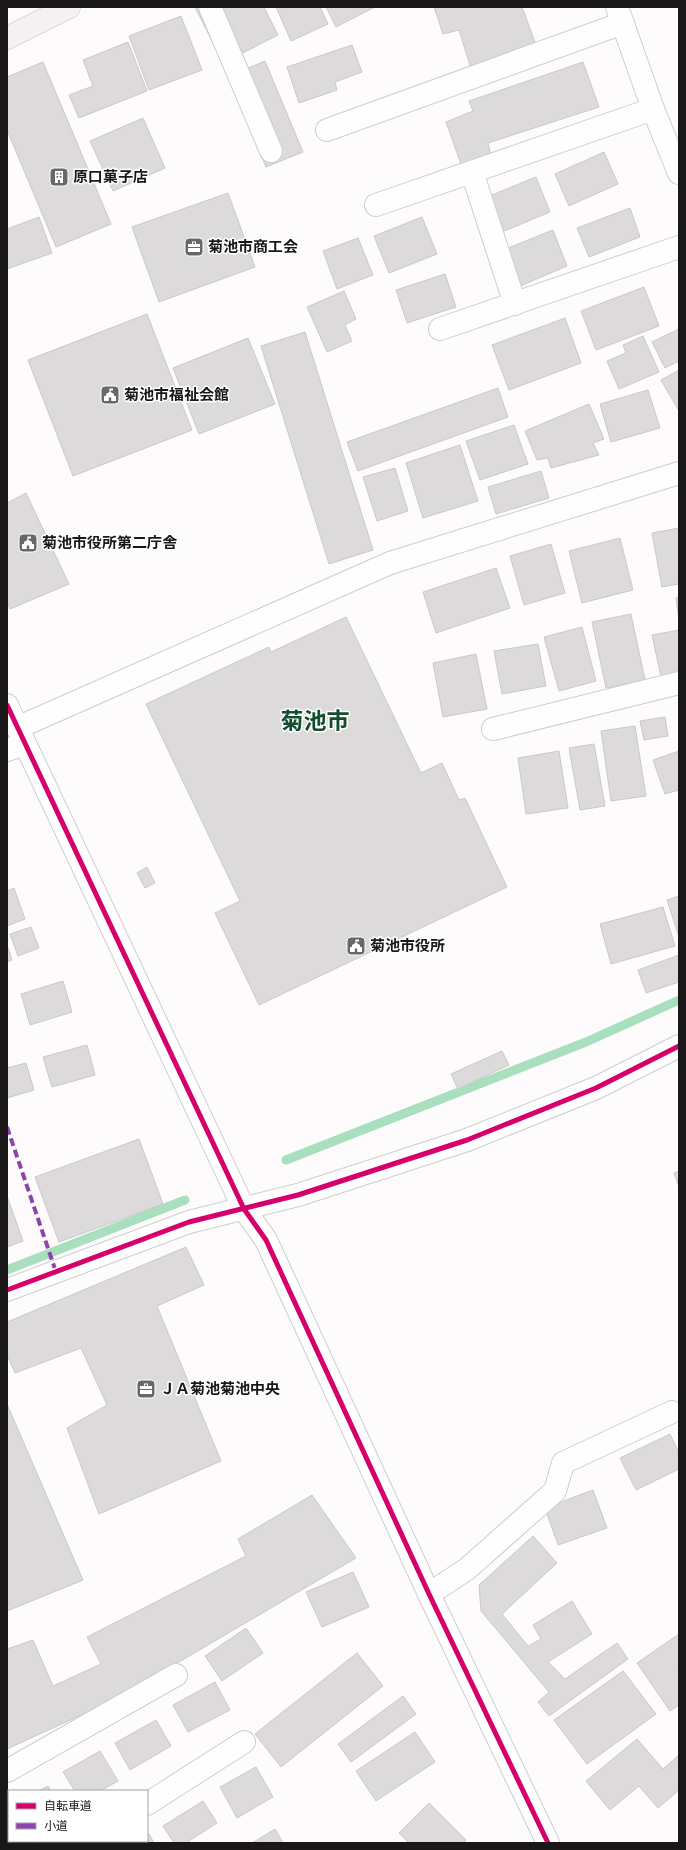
<svg xmlns="http://www.w3.org/2000/svg" width="686" height="1850" font-family="'Sofia Sans Condensed','Noto Sans JP',sans-serif">
	<rect width="100%" height="100%" fill="#fdfbfb"/>
	<g fill="none" stroke-linecap="round" stroke-linejoin="round">
		<!-- stream -->
		<g stroke="#a8dfbd" stroke-width="9">
			<polyline points="286,1160 586,1042 679,1000"/>
			<polyline points="7,1270 185,1200"/>
		</g>
	</g>
	<!-- building -->
	<g fill="#dcdadb" stroke="#cac8c9">
		<polygon points="195,7 264,7 278,35 223,63"/>
		<polygon points="276,7 320,7 328,24 291,41"/>
		<polygon points="326,7 375,7 336,27"/>
		<polygon points="434,7 522,7 539,53 473,75 459,30 443,34"/>
		<polygon points="181,16 202,70 149,90 129,36"/>
		<polygon points="128,42 147,91 79,118 69,95 93,86 83,60"/>
		<polygon points="352,45 362,72 335,82 337,90 299,103 287,67"/>
		<polygon points="265,61 303,152 266,167 229,76"/>
		<polygon points="43,62 111,224 56,247 7,130 7,77"/>
		<polygon points="583,62 599,107 488,143 492,160 463,170 446,122 473,111 469,101"/>
		<polygon points="143,118 165,168 113,191 90,141"/>
		<polygon points="604,152 618,184 569,206 555,174"/>
		<polygon points="536,177 550,212 502,232 487,197"/>
		<polygon points="228,193 255,267 159,302 132,227"/>
		<polygon points="630,208 640,237 589,257 577,228"/>
		<polygon points="39,217 52,253 7,269 7,229"/>
		<polygon points="422,217 437,254 389,273 374,236"/>
		<polygon points="553,230 567,266 518,287 503,250"/>
		<polygon points="358,238 373,275 337,289 323,251"/>
		<polygon points="445,274 456,307 407,323 396,290"/>
		<polygon points="644,287 659,326 596,350 581,311"/>
		<polygon points="344,291 356,319 345,325 352,341 327,352 307,307"/>
		<polygon points="147,314 192,430 73,476 28,360"/>
		<polygon points="565,318 581,363 509,390 492,345"/>
		<polygon points="679,329 679,361 665,368 652,342"/>
		<polygon points="305,332 373,550 329,564 261,346"/>
		<polygon points="643,336 659,372 619,389 607,361 626,353 623,345"/>
		<polygon points="248,338 275,404 199,434 173,368"/>
		<polygon points="679,370 679,411 661,380"/>
		<polygon points="498,388 508,417 358,471 347,442"/>
		<polygon points="648,390 660,428 611,442 600,404"/>
		<polygon points="589,404 604,439 593,443 599,455 551,468 548,458 537,460 525,431"/>
		<polygon points="514,425 528,464 480,480 466,441"/>
		<polygon points="460,445 478,501 423,518 406,463"/>
		<polygon points="395,468 408,511 377,521 363,477"/>
		<polygon points="541,471 549,498 496,514 488,487"/>
		<polygon points="26,493 69,584 10,609 7,602 7,503"/>
		<polygon points="679,528 679,584 662,587 652,533"/>
		<polygon points="620,538 633,590 582,603 569,551"/>
		<polygon points="551,544 565,593 524,605 510,556"/>
		<polygon points="496,568 510,608 436,633 423,592"/>
		<polygon points="679,597 679,620 676,598"/>
		<polygon points="631,614 645,680 606,688 592,622"/>
		<polygon points="346,617 421,773 442,763 459,800 465,798 507,887 259,1005 215,913 240,901 146,704 269,647 271,652"/>
		<polygon points="582,627 596,681 559,691 544,637"/>
		<polygon points="679,630 679,673 661,677 652,635"/>
		<polygon points="538,644 546,686 502,694 494,651"/>
		<polygon points="476,654 487,709 443,717 433,663"/>
		<polygon points="665,717 668,736 644,740 640,721"/>
		<polygon points="635,726 646,796 611,801 601,731"/>
		<polygon points="594,744 605,806 580,810 569,748"/>
		<polygon points="559,751 568,808 526,814 518,758"/>
		<polygon points="679,751 679,790 665,794 653,760"/>
		<polygon points="147,867 155,883 145,888 137,873"/>
		<polygon points="14,888 25,919 7,926 7,891"/>
		<polygon points="679,896 679,937 667,900"/>
		<polygon points="663,907 675,946 611,964 600,924"/>
		<polygon points="31,927 39,948 18,956 10,934"/>
		<polygon points="7,945 12,960 7,962"/>
		<polygon points="679,955 679,982 646,993 638,970"/>
		<polygon points="63,981 72,1012 30,1025 21,994"/>
		<polygon points="87,1045 95,1075 52,1087 43,1057"/>
		<polygon points="502,1051 509,1065 458,1089 451,1074"/>
		<polygon points="26,1063 34,1090 7,1098 7,1068"/>
		<polygon points="139,1139 163,1204 59,1242 35,1177"/>
		<polygon points="679,1171 679,1187 674,1173"/>
		<polygon points="7,1196 23,1241 7,1247"/>
		<polygon points="186,1247 204,1285 157,1306 221,1461 99,1514 67,1428 107,1405 81,1348 15,1373 7,1355 7,1322"/>
		<polygon points="7,1404 83,1580 7,1611"/>
		<polygon points="670,1434 679,1453 679,1469 636,1490 620,1458"/>
		<polygon points="593,1490 607,1528 558,1545 545,1508"/>
		<polygon points="312,1495 356,1558 116,1699 7,1749 7,1649 33,1640 53,1686 101,1664 87,1637 246,1556 238,1539"/>
		<polygon points="533,1536 557,1563 502,1614 528,1646 541,1639 533,1625 572,1601 592,1634 548,1662 565,1679 617,1643 628,1659 549,1716 538,1702 549,1692 481,1611 479,1585"/>
		<polygon points="353,1572 369,1607 322,1627 306,1592"/>
		<polygon points="246,1628 263,1653 222,1681 205,1656"/>
		<polygon points="679,1634 679,1670 676,1672 679,1675 679,1705 670,1711 637,1663"/>
		<polygon points="357,1653 383,1686 281,1767 255,1734"/>
		<polygon points="623,1671 656,1714 587,1764 554,1720"/>
		<polygon points="215,1682 230,1710 188,1732 173,1705"/>
		<polygon points="403,1696 416,1714 351,1762 338,1744"/>
		<polygon points="156,1720 171,1746 130,1770 115,1743"/>
		<polygon points="415,1732 435,1762 376,1801 356,1771"/>
		<polygon points="637,1739 663,1769 679,1755 679,1790 658,1808 639,1786 610,1810 586,1781"/>
		<polygon points="100,1751 118,1781 100,1791 75,1791 63,1772"/>
		<polygon points="256,1767 273,1797 237,1818 220,1787"/>
		<polygon points="48,1786 51,1791 39,1791"/>
		<polygon points="203,1801 217,1823 186,1843 174,1843 163,1826"/>
		<polygon points="429,1803 466,1840 463,1843 409,1843 399,1833"/>
		<polygon points="275,1829 283,1843 252,1843"/>
		<polygon points="149,1834 154,1843 133,1843 137,1841 147,1841 147,1835"/>
	</g>
	<g fill="none" stroke-linecap="round" stroke-linejoin="round">
		<!-- street casing -->
		<g stroke="#cfcdcd" stroke-width="24">
			<g id="street">
				<polyline points="210,7 271,151"/>
				<polyline points="617,7 653,109 679,173"/>
				<polyline points="327,130 623,23"/>
				<polyline points="472,172 515,304"/>
				<polyline points="376,205 653,109"/>
				<polyline points="440,329 679,247"/>
				<polyline points="17,728 390,563 679,473"/>
				<polyline points="493,729 679,683"/>
				<polyline points="7,750 25,744"/>
				<polyline points="7,1290 189,1222 298,1195 467,1140 596,1088 679,1046"/>
				<polyline points="429,1594 467,1569 555,1491 563,1463 672,1412"/>
				<polyline points="7,1771 176,1675"/>
				<polyline points="147,1804 244,1742"/>
				<polyline points="86,1843 89,1841"/>
			</g>
		</g>
		<!-- secondary casing -->
		<g stroke="#cfcdcd" stroke-width="24">
			<polyline id="secondary" points="7,705 244,1209 266,1240 429,1594 548,1843"/>
		</g>
		<!-- highway casing -->
		<g stroke="#d9d8d8" stroke-width="24">
			<polyline id="highway" points="7,38 69,7"/>
		</g>
		<!-- street -->
		<use href="#street" stroke="#fffefe" stroke-width="22"/>
		<!-- secondary -->
		<use href="#secondary" stroke="#fffefe" stroke-width="22"/>
		<!-- highway -->
		<use href="#highway" stroke="#f5f1f2" stroke-width="22"/>
		<!-- quiet -->
		<polyline stroke="#8e44ad" stroke-width="4" stroke-dasharray="8 4" stroke-linecap="butt" points="7,1127 56,1272"/>
		<!-- cycleway casing -->
		<g stroke="#fff" stroke-width="8">
			<g id="cycleway">
				<polyline points="7,705 244,1209 266,1240 429,1594 548,1843"/>
				<polyline points="7,1290 189,1222 298,1195 467,1140 596,1088 679,1046"/>
			</g>
		</g>
		<!-- cycleway -->
		<use href="#cycleway" stroke="#d6006c" stroke-width="5"/>
	</g>
	<!-- icons -->
	<defs>
		<g id="building-square" transform="scale(1)"><rect x="-9" y="-9" width="18" height="18" rx="4" fill="#696767" stroke="#fff"/><path d="M-4-6H4V6H1V3H-1V6H-4ZM-2.5-4.3h1.7v1.8h-1.7ZM.8-4.3h1.7v1.8H.8ZM-2.5-1h1.7V.8h-1.7ZM.8-1h1.7V.8H.8Z" fill="#fff"/></g>
		<g id="office-square" transform="scale(1)"><rect x="-9" y="-9" width="18" height="18" rx="4" fill="#696767" stroke="#fff"/><path d="M-6-3h4V-5.5h4V-3h4V5H-6ZM-1-4.5V-3h2v-1.5ZM-6 0V1H6V0Z" fill="#fff"/></g>
		<g id="civic-square" transform="scale(1)"><rect x="-9" y="-9" width="18" height="18" rx="4" fill="#696767" stroke="#fff"/><path d="M-.6-6.5H3V-4.5H.6V-3L4-1V1h2V6H-6V1h2V-1L-.6-3ZM-1.2 2.5V6h2.4V2.5Z" fill="#fff"/></g>
	</defs>
	<g fill-rule="evenodd">
		<use href="#building-square" x="59" y="177"/>
		<use href="#office-square" x="194" y="247"/>
		<use href="#civic-square" x="110" y="395"/>
		<use href="#civic-square" x="28" y="543"/>
		<use href="#civic-square" x="356" y="946"/>
		<use href="#office-square" x="146" y="1389"/>
	</g>
	<g text-anchor="middle" stroke-width="3" stroke-linejoin="round" paint-order="stroke">
		<!-- poi labels -->
		<g font-size="15" font-weight="bold" fill="#191717" stroke="#fff" text-anchor="start">
			<text x="73" y="182">原口菓子店</text>
			<text x="208" y="252">菊池市商工会</text>
			<text x="124" y="400">菊池市福祉会館</text>
			<text x="42" y="548">菊池市役所第二庁舎</text>
			<text x="370" y="951">菊池市役所</text>
			<text x="160" y="1394">ＪＡ菊池菊池中央</text>
		</g>
		<!-- town labels -->
		<g font-size="23" font-weight="bold" fill="#134e2f" stroke="#fff">
			<text x="315" y="729">菊池市</text>
		</g>
	</g>
	<!-- border -->
	<rect width="686" height="1850" fill="none" stroke="#191717" stroke-width="16"/>
	<!-- legend -->
	<rect x="8" y="1790" width="140" height="52" fill="#ffffff" stroke="#a3a2a2"/>
	<rect x="16" y="1803" width="20" height="6" fill="#d6006c" stroke="#a3a2a2"/>
	<text x="44" y="1810" font-size="12" fill="#191717">自転車道</text>
	<rect x="16" y="1823" width="20" height="6" fill="#8e44ad" stroke="#a3a2a2"/>
	<text x="44" y="1830" font-size="12" fill="#191717">小道</text>
</svg>
